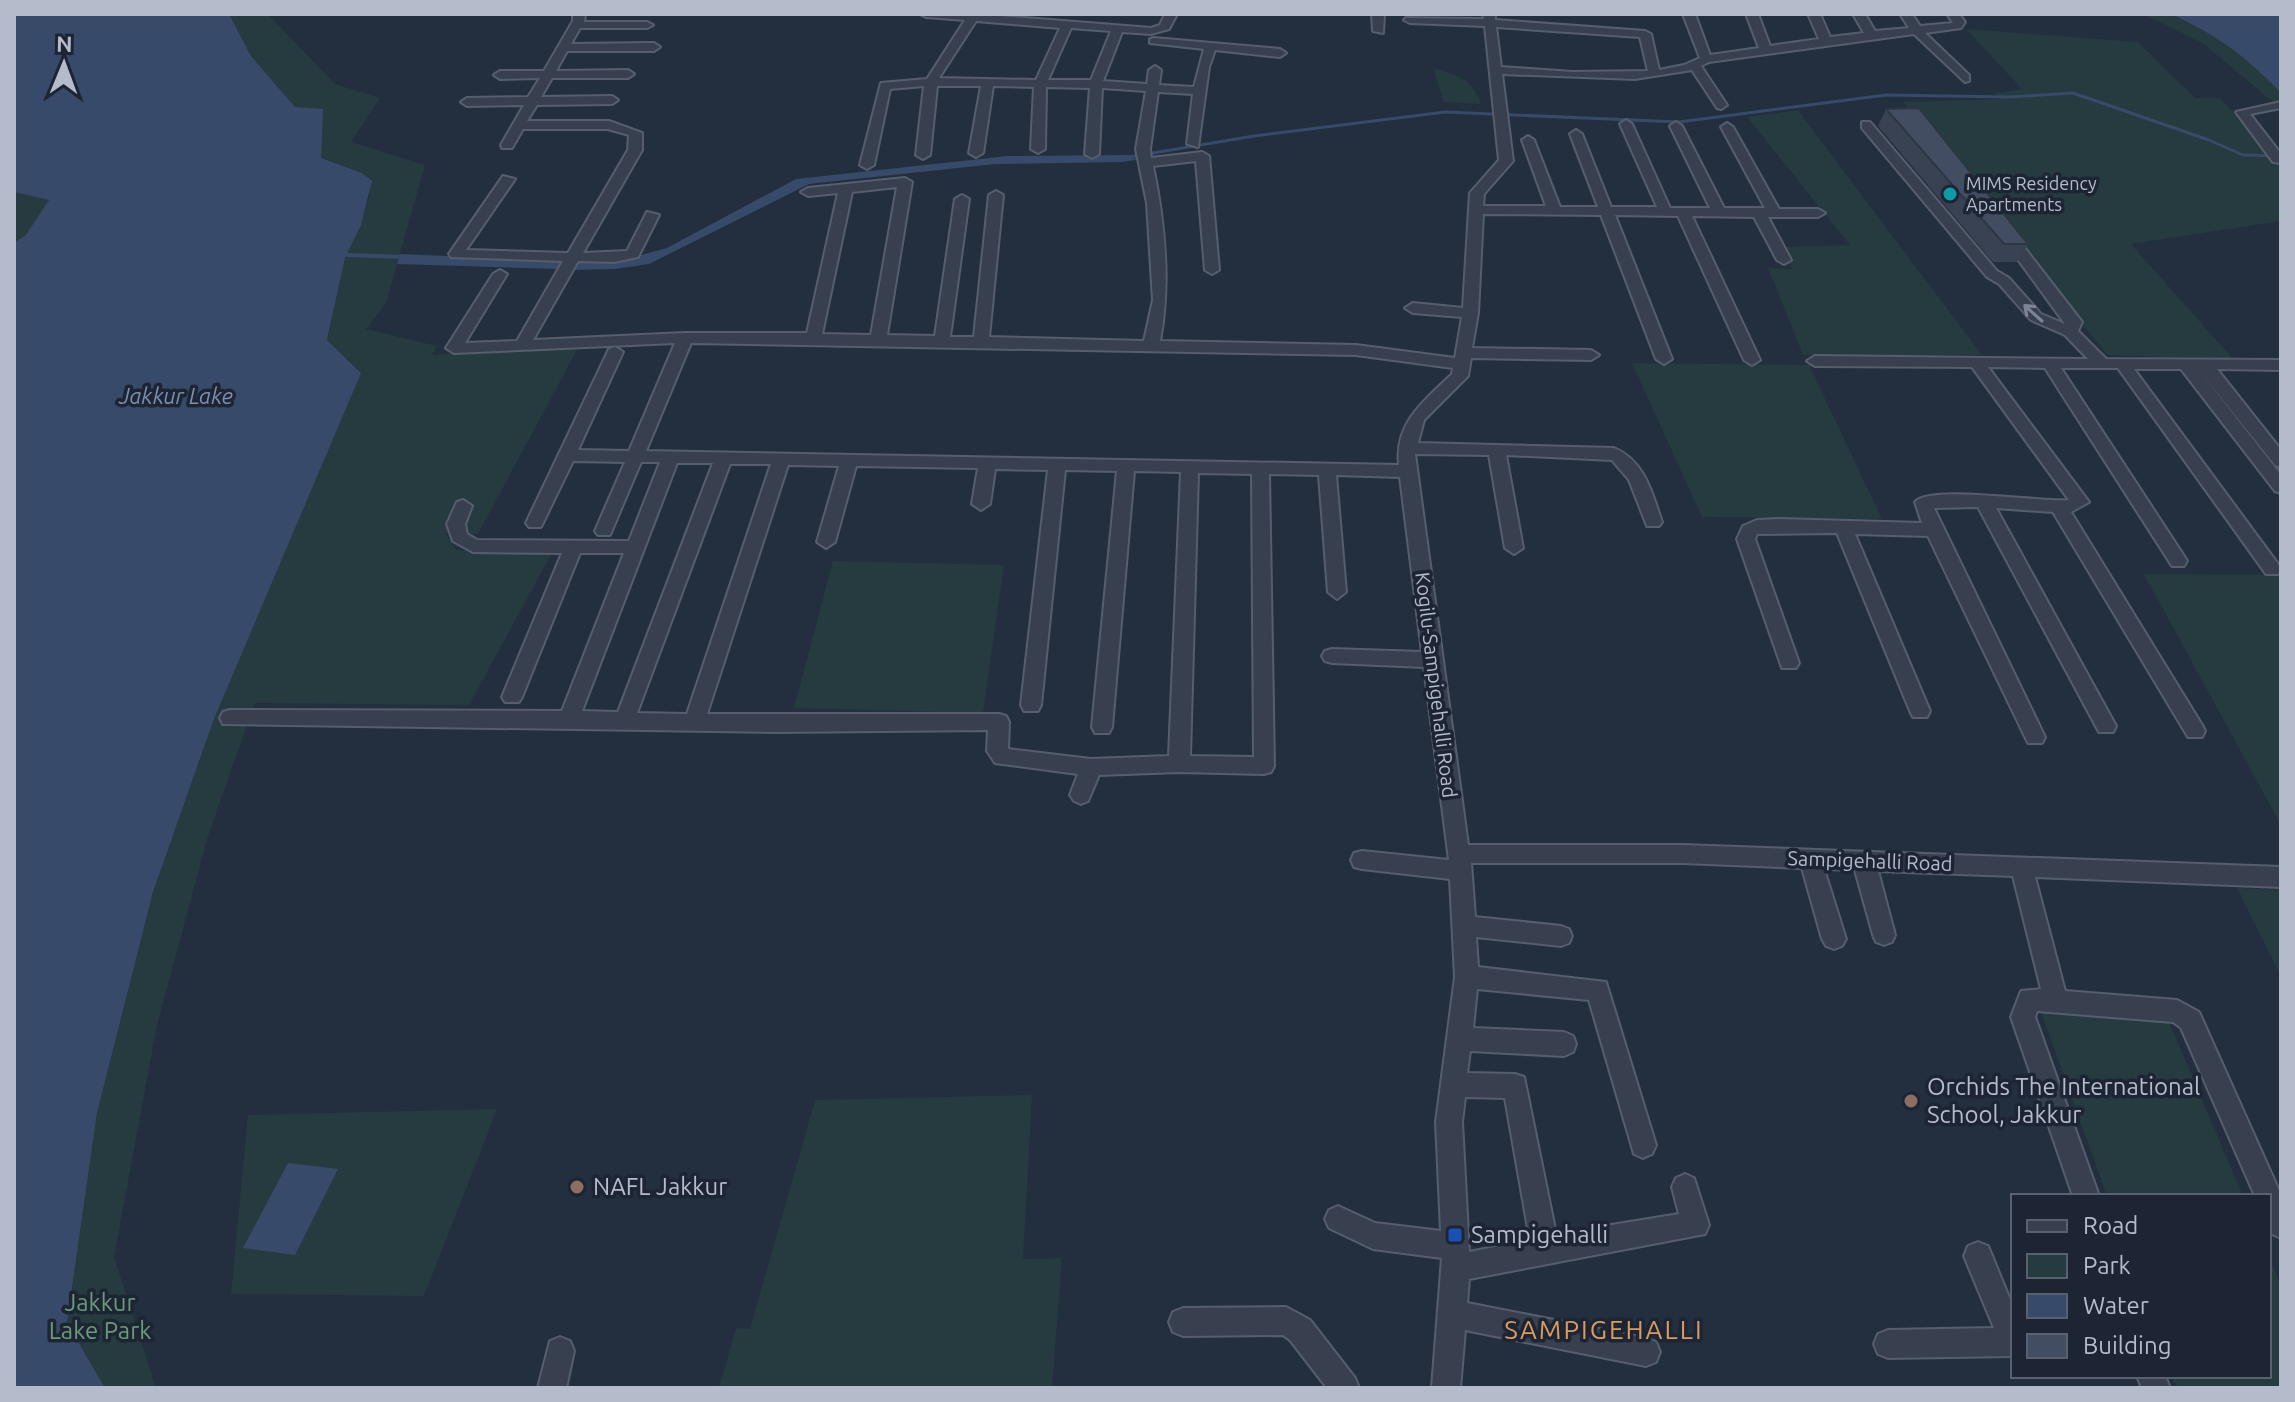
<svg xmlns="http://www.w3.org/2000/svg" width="2295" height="1402" font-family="Ubuntu,sans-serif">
	<rect width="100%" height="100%" fill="#232e3f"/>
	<!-- green -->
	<g fill="#253b40">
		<polygon points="229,14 268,14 335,84 380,98 351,142 425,165 386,303 366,329 437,346 432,355 513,349 577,350 478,534 445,533 456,550 552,553 469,705 255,703 208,836 157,1025 114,1257 156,1388 105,1388 67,1324 97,1113 153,892 214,719 335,433 355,366 327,341 345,258 361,225 370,193 362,173 321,158 295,107 251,56"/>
		<polygon points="2143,14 2281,14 2281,109 2204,44"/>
		<polygon points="1966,29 2138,42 2195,98 2219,98 2281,159 2281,221 2131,244 2233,359 2107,355 1903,102 1999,99 1995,93 2022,89"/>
		<path d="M1433,68c24,7 40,11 48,36l-37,-2z"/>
		<polygon points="1798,110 1982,355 1803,355 1768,268 1792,269 1781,247 1850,245 1747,117"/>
		<polygon points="14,192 49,200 25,236 14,241"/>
		<polygon points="1632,363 1809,365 1882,519 1702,517"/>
		<polygon points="833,561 1004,565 983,713 794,708"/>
		<polygon points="2144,574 2281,575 2281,825"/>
		<polygon points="2237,888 2281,890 2281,976"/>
		<polygon points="2041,1012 2169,1022 2243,1196 2107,1196"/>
		<polygon points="1032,1095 1023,1259 1062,1258 1052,1388 719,1388 736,1328 750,1329 815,1100"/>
		<polygon points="497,1109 424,1296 231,1294 248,1115"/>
		<polygon points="2269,1257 2281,1286 2281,1388 2177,1388 2172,1376 2269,1376"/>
	</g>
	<!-- water -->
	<g fill="#384a69">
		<polygon points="14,14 229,14 251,56 295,107 323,109 321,158 362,173 372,181 361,225 345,258 327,340 361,373 214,719 153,892 97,1113 67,1323 105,1388 14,1388 14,242 25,236 49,200 14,192"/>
		<path d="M2171,14h110v79c-37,-38 -62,-57 -110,-79z"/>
		<polygon points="1129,155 1130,158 1141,159 1122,162 995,164 809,184 649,264 615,269 573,270 578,261 615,262 667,248 796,179 1008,156"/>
		<polygon points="400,254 564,261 559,269 397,264"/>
		<polygon points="288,1163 338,1169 295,1255 243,1248"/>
	</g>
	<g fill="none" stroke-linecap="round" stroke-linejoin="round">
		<!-- stream-far1 -->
		<g stroke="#384a69" stroke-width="3">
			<polyline points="1495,14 1497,37"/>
			<polyline points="1123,158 1254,136 1445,112 1679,122 1886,95 2008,97 2073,93 2209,140 2243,155 2281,156"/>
		</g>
		<!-- stream -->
		<polyline stroke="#384a69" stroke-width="4" points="347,255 405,257"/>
		<!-- minor casing -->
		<g stroke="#565e6d" stroke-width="4">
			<g id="minor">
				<path d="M573,14h12l-1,8h63l6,3 -6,3h-67l-9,16 83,-1 6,4 -6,4h-87l-11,20 72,-1 6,4 -6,4h-76l-11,19 71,-1 6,4 -6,4 -75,1 -10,16h82l33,12v17l-59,103 44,-2 20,-39 12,3 -21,42 -24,5 -36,-1 -45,79 152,-7h122l31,-140 -30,3 -7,-4 7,-4 97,-10 7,4 -25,153 48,1 20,-137 7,-4 7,4 -19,138h24l15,-142 7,-4 7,4 -14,142 155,4 9,-41 -6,-97 -11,-54 10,-58 -44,-3 -3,66 -7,4 -7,-4 5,-66 -44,-1 -1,62 -7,4 -7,-4 3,-62 -41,-1 -10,67 -7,4 -7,-4 12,-67h-44l-7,69 -7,4 -7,-4 8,-69 -34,3 -16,76 -7,4 -7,-4 21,-82 46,-4 38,-59 -39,-3 -6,-3h55l176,14 9,-3 5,-11h12l-8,15 -18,5 -29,-2 -19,49 44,3 2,-14 6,-4 6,4 -2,15 35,2 10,-38 -54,-6v-4l4,-1 126,11 6,4 -6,4 -65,-7 -6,17 -11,80 -11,-3 6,-50 -35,-2 -8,57 1,9 51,-6 7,4 10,114 -7,4 -7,-4 -9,-109 -43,5c12,58 18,117 7,175l196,4 99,13 7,-41 -49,-4 -8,-5 8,-5 50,5 7,-115 29,-33 -14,-134 -75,-3 -6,-3 2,-2 78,1 -1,-5h12v6l150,11 6,3 8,36 25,-5 16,-7 -17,-44h12l15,41 49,-7 -13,-34h12l12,32 49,-7 -11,-25h12l10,23 34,-4 -11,-19h12l10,17 34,-3 -9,-14h12l8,12 33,-3 -6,-9h12l6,8 -4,6 -36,5 44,42v6l-4,1 -51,-48 -205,28 -8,4 26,39 -6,4 -4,-1 -25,-38 -57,9 -133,-5 11,87 -29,33 -1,12h63l-24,-66 6,-4 6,4 26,67h38l-28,-73 6,-4 6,4 29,73h46l-37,-83 6,-4 6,4 38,84h40l-40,-82 6,-4 6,4 42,82h41l-44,-81 6,-4 6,4 46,82h39l7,4 -7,4h-50l23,43 -7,4 -7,-4 -23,-43 -62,-1 68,144 -8,5 -8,-5 -66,-144 -63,-1 57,144 -8,5 -8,-5 -55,-144 -118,-1 -5,99 -6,35 119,2 8,5 -8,5 -120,-2 -3,18 -44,44 -6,23 196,5c31,13 38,45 48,74l-3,4h-12l-18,-46 -17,-20 -106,-5 17,93 -9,6 -9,-6 -16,-93 -74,-1 53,391h215l598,22v20l-246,-10 30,114 112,9 22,12 82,183v43l-9,-4 -3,-38h-14l-74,-168 -8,-6 -136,-11 -2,6 64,179h-26l-62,-179 10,-26 20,-2 -28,-113 -135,-5 17,64 -3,7 -8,3 -8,-3 -3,-7 -18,-65 -31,-1 22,70 -4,7 -8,3 -8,-3 -4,-7 -20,-71 -119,-5h-212l4,54 86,9 8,3 3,7 -3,7 -8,3 -85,-9 2,30 128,15 50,163 -4,9 -9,4 -9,-4 -45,-154 -112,-11 -4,39 91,4 9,4 3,8 -3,8 -9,4 -94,-5 -3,22 48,1 9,3 32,157 123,-20 -7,-27 4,-9 9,-4 9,4 15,47 -4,9 -236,45 -2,24 179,35 10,4 4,10 -4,10 -10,4 -181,-36 -5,58h-28l10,-130 -69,-9 -44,-21 -4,-9 4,-9 9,-4 37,17 66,8 -5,-109 19,-145 -5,-98 -88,-10 -8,-2 -3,-7 3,-7 8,-2 87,9 -25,-193 -92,-4 -7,-2 -3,-5 3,-5 7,-2 90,3 -22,-175 -64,-2 10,117 -9,7 -9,-7 -9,-117 -50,-1 5,292 -3,6 -7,2 -85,-2 -80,3 -11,26 -7,3 -7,-3 -4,-6 8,-21 -83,-11 -8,-12 1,-21 -212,2 -553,-8 -3,-6 3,-6 7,-2 332,1 62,-158h-44l-58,144 -3,5h-14l-3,-5 60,-144 -89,-1 -20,-11 -6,-17 10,-22 6,-2 9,6 -7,18 2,10 10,6 152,1 31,-79h-19l-31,73h-12l-3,-4 30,-69 -52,-1 -32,66h-12l-3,-4 83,-174 6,-2 8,5 -45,98 51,1 46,-108 -221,10 -8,-5 47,-74 7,-4 7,4 -42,69 52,-2 46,-80 -112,-4 -2,-3 54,-78 12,3 -49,71 102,3 60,-103 1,-15 -21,-6h-85l-11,19h-10l-1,-3 23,-40 -57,1 -6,-4 6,-4 61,-1 12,-19 -40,1 -6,-4 6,-4h44l29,-50zM976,21l84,7 -24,52 -97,-2zM1496,27l144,10 8,34 -76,1 -71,-5zM1071,28l40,3 -20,49h-43zM897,187l-26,148 -49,-1 30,-142zM691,343l665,12 97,13 -1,6c-27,26 -58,49 -53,91l-753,-14zM677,463h36l-95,249 -36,-1zM730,464h41l-84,250 -50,-1zM788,465l51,1 -22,76 9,6 9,-6 21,-76 122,2 -6,36 9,6 9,-6 5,-35 53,1 -27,235 3,6h14l3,-6 24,-235 52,1 -25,256 3,6h14l3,-6 22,-256 47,1 -12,284 -78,3 -83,-10 1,-27 -3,-6 -7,-2h-292zM1198,473l54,1 2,283 -64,-1zM1465,1097l40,1 25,142 -61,12 -7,-130z"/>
				<polygon points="1372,14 1384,14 1383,33 1373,31"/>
				<polygon points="2281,102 2281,108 2250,114 2281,154 2281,163 2273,162 2236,112"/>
				<path d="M1862,122h8l127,149 12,7 32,36 24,10 -67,-92 12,-3 72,93 -4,9 28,28 175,1v10l-64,-1 64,81v17l-6,-2 -77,-96 83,106v18l-6,-2 -94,-122h-47l144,195 3,5 -3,5h-12l-148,-206h-57l123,188 3,5 -3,5h-12l-127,-198 -57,-1 101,135 -18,10 131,213 3,6 -3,6h-14l-135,-225 -57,-4 120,218 -3,6h-14l-121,-225 -44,1 111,229 -3,6h-14l-100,-207 -73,-2 75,177 -3,6h-14l-3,-6 -73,-178 -80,1 -2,5 44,124 -3,5h-14l-45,-129 6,-13 14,-6 22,-1 143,4 -7,-21c15,-18 127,1 154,-2l-97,-133 -157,-1 -8,-5 8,-5 273,3 -23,-24 -34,-15 -32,-36 -12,-7 -125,-149z"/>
				<polygon points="1978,1242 1988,1246 2013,1307 2013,1356 1888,1358 1878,1354 1874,1344 1878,1334 1888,1330 1994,1328 1964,1256 1968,1246"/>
				<polygon points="1286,1307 1310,1320 1355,1378 1359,1388 1327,1388 1290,1340 1283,1335 1183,1336 1173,1332 1169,1322 1173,1312 1183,1308"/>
				<polygon points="560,1337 570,1341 574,1351 566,1388 538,1388 550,1341"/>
				<polygon points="2137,1376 2165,1376 2170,1388 2142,1388"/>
			</g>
		</g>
		<!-- minor -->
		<use href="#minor" fill="#38404f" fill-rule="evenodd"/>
	</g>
	<!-- wall -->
	<polygon fill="#394253" points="1886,109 2028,244 2017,262 1993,262 1878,126"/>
	<!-- building -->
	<polygon fill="#424d61" stroke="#2e3644" stroke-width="2" points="1919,108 2028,244 2004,244 1886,109"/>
	<!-- one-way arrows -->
	<defs><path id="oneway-shaft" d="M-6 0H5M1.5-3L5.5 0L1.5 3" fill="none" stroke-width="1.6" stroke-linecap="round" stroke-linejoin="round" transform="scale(2)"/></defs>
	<use stroke="#7c8493" href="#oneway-shaft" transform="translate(2033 313) rotate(-138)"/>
	<!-- markers -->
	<circle fill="#0f9aa8" stroke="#1d2534" stroke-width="3" cx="1950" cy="194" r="8"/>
	<g fill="#8d6e63" stroke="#1d2534" stroke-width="3">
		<circle cx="1911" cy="1101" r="8"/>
		<circle cx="577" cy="1187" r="8"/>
	</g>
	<rect fill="#1a4fb4" stroke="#1d2534" stroke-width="3" x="1447" y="1227" width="16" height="16" rx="4"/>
	<g text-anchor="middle" stroke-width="7" stroke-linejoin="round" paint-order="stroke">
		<!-- far-poi labels -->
		<g font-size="18" fill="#b4bbca" stroke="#1d2534" text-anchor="start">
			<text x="1966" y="190">MIMS Residency<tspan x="1966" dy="21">Apartments</tspan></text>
		</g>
		<!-- street labels -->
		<g font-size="20" fill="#b4bbca" stroke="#1d2534">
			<text transform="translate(1436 685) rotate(83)" y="7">Kogilu-Sampigehalli Road</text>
			<text transform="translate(1870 861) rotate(2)" y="7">Sampigehalli Road</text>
		</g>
		<!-- water labels -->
		<g font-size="22" font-style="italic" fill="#7b8fb2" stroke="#1d2534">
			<text x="176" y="404">Jakkur Lake</text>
		</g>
		<!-- near-poi labels -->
		<g font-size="24" fill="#b4bbca" stroke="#1d2534" text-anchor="start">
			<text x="1927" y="1095">Orchids The International<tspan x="1927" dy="28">School, Jakkur</tspan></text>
			<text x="593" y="1195">NAFL Jakkur</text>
			<text x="1471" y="1243">Sampigehalli</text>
		</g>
		<!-- near-park labels -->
		<g font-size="24" fill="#6a9b78" stroke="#1d2534">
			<text x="100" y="1311">Jakkur<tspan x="100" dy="28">Lake Park</tspan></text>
		</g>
		<!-- near-neighbourhood labels -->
		<g font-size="26" letter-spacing="2" fill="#d89b60" stroke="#1d2534">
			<text x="1604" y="1339">SAMPIGEHALLI</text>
		</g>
	</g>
	<!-- border -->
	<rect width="2295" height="1402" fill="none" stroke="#b4bbca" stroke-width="32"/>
	<!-- legend -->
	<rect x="2011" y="1194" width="260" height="184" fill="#1d2534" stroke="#596170" stroke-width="2"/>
	<rect x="2027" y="1220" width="40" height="12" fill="#38404f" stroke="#596170" stroke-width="2"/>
	<text x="2083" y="1234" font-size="24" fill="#b4bbca">Road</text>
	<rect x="2027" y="1254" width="40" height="24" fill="#253b40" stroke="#596170" stroke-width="2"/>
	<text x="2083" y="1274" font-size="24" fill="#b4bbca">Park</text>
	<rect x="2027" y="1294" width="40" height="24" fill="#384a69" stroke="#596170" stroke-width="2"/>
	<text x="2083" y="1314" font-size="24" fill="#b4bbca">Water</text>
	<rect x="2027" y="1334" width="40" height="24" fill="#424d61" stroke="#596170" stroke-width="2"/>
	<text x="2083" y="1354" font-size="24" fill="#b4bbca">Building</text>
	<!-- north arrow -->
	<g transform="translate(64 64) rotate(1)" stroke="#1d2534" stroke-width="6" paint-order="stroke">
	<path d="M0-6L14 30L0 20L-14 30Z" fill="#b4bbca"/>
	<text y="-12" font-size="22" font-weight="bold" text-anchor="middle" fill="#b4bbca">N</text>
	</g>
</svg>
